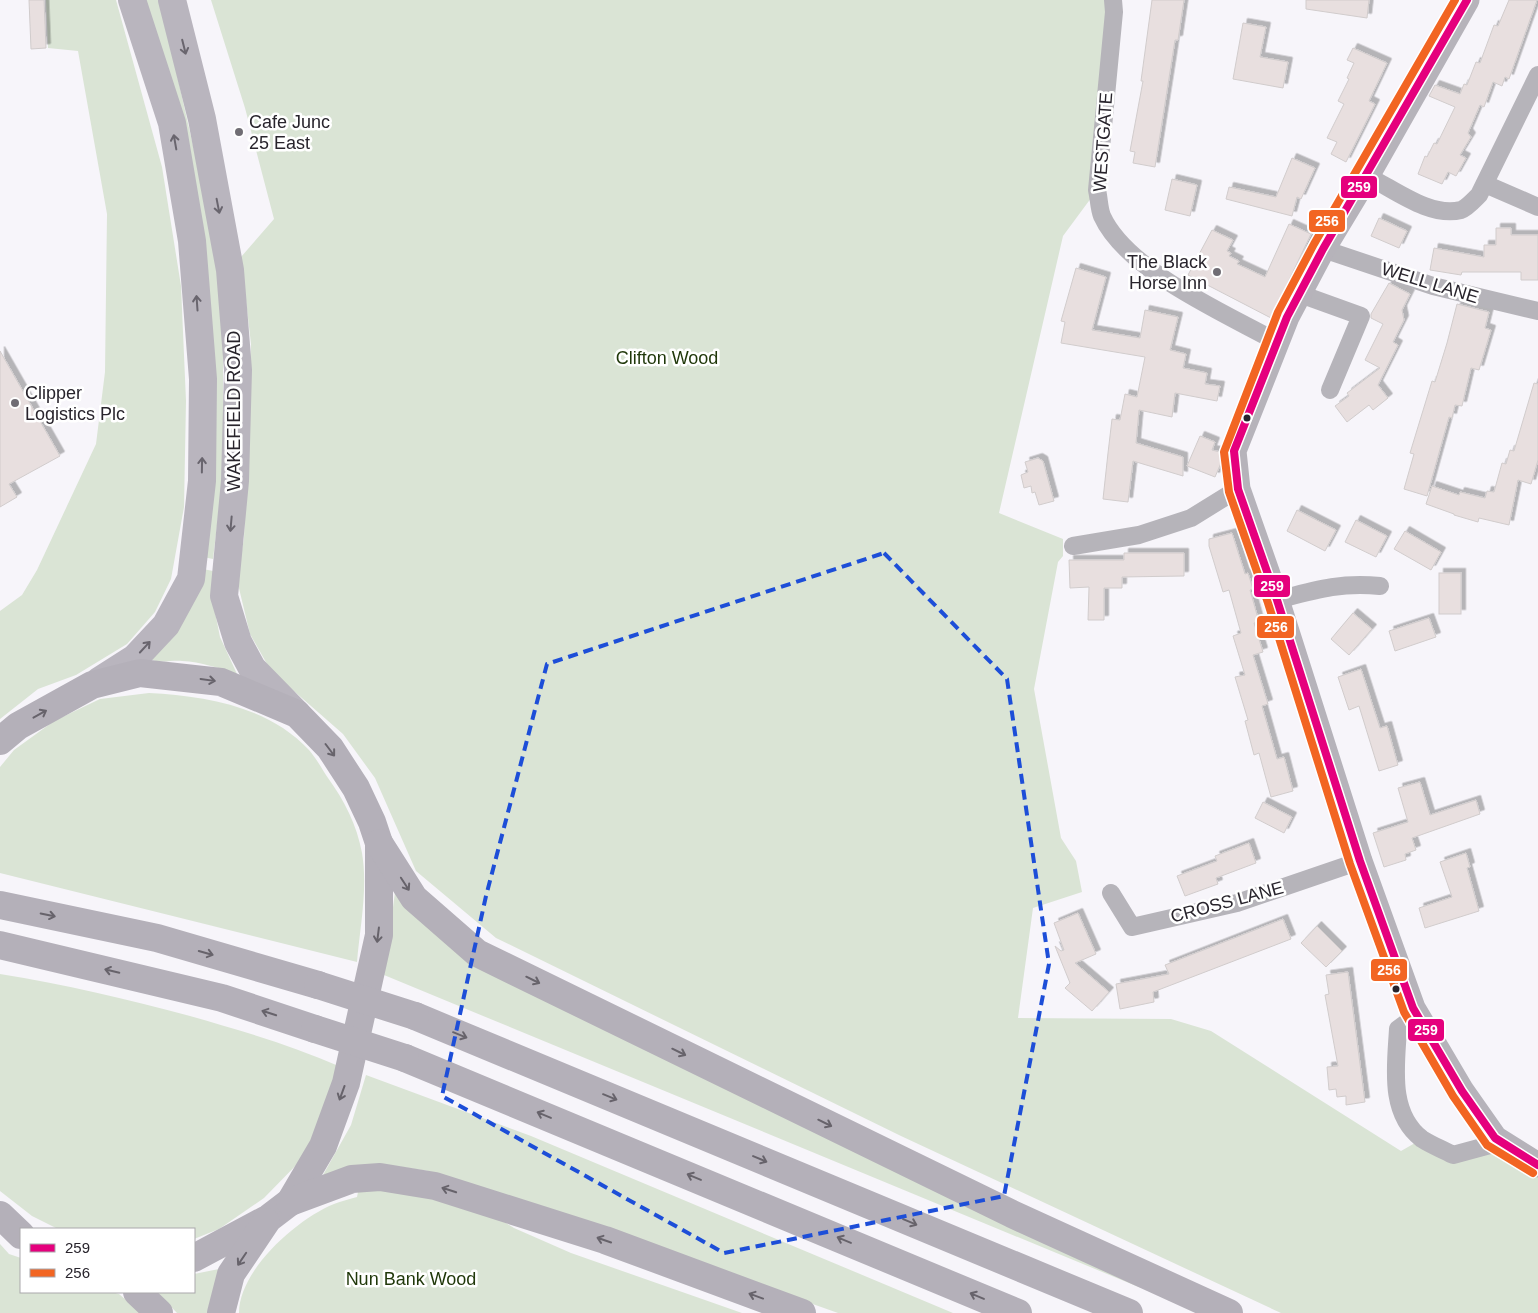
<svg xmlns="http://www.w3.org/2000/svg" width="1538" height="1313" font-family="Arial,sans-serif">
	<defs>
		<filter id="shadow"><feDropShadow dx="4.5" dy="-4.5" stdDeviation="0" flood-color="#0004"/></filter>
	</defs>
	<rect width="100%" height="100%" fill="#f7f5fa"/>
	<!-- green -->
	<g fill="#dae4d5">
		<polygon points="46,0 116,0 162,167 181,286 186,401 184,507 171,579 155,612 127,644 76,675 38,689 0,719 0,611 22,595 37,570 96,444 105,372 107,214 78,51 48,48"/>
		<polygon points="144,0 160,0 214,238 223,323 223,476 213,559 203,557 211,467"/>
		<polygon points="211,0 1113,0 1097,190 1063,236 999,513 1063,539 1063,556 1058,562 1034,689 1061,838 1076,861 1082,892 1033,908 1018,1018 1171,1019 1211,1031 1401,1151 1422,1139 1453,1155 1503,1152 1538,1177 1538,1313 1281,1313 901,1136 496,938 416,871 375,778 343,734 271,671 250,634 237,580 244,538 251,344 241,257 274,219 245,108"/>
		<path d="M203,569l10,2v31l7,35 17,37c-18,-6 -36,-12 -55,-13 -11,-1 -22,3 -32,-2z"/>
		<path d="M149,693c56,3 119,13 160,57 7,8 13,19 19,28 16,22 29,47 34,75 6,35 -2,74 -5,109l-357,-89v-106l14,-17 40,-29 46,-22z"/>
		<polygon points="395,892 408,905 1141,1288 384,975"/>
		<path d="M0,974c64,10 127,25 190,42 52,15 101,29 151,51l-33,86 -44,45 -45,31 -25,10v-10h-136l-26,-13 -32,-25z"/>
		<polygon points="366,1075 531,1136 953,1313 838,1313 515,1198 428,1171 395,1166 323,1175 351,1125"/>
		<path d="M381,1190l51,5 63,21 19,12 57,25 171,60h-503c0,-43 58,-94 95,-109 7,-3 16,-5 23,-7l1,-5z"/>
		<polygon points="0,1244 9,1254 21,1258 21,1292 112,1292 119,1294 141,1313 0,1313"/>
		<polygon points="219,1269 207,1313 177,1313 157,1292 194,1292 194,1274"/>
	</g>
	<!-- building -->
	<g fill="#e8dfdf" stroke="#d1cccc" filter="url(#shadow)">
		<polygon points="29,0 44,0 46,48 31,49"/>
		<polygon points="1152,0 1184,0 1178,40 1175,40 1155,167 1133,163 1135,152 1130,151 1143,81 1141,81"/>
		<polygon points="1306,0 1369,0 1367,18 1306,9"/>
		<polygon points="1509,0 1537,0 1509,79 1505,77 1502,86 1493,82 1484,107 1480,105 1468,133 1471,137 1460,155 1466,158 1456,176 1448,172 1442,184 1418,174 1425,156 1427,157 1434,143 1437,144 1455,107 1429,96 1435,85 1460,94 1464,84 1467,85 1476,62 1480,63 1494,25 1498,26"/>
		<polygon points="1243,23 1266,27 1260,57 1288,62 1283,88 1233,79"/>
		<polygon points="1353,48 1387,63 1369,101 1375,104 1346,162 1331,154 1337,142 1327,138 1344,104 1338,101 1349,79 1347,78 1354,63 1347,60"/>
		<polygon points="1292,158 1315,168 1301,199 1297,197 1292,216 1226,199 1229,187 1276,197"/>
		<polygon points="1172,179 1197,185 1190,216 1165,210"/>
		<polygon points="1379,218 1407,231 1399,248 1371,236"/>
		<polygon points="1289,224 1311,234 1271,318 1188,275 1212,230 1233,240 1227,251 1231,253 1229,256 1239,261 1237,264 1265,277"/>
		<polygon points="1496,228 1511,228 1511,235 1538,235 1538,280 1521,280 1521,272 1462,272 1461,275 1430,270 1434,248 1484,257 1484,245 1496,245"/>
		<polygon points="1076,268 1106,277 1092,330 1140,338 1145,310 1178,317 1170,350 1186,354 1183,368 1207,373 1205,384 1220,386 1217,401 1175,393 1172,417 1139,410 1136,443 1183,457 1183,476 1133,461 1128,502 1103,499 1108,453 1112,419 1120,420 1125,394 1137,397 1145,357 1061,343 1065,322 1061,321"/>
		<polygon points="1389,283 1410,294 1402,310 1404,320 1393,342 1398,345 1378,385 1388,398 1373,410 1369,405 1347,422 1335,406 1349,396 1347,393 1380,368 1365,360 1383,324 1371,318 1371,314"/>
		<polygon points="1457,304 1489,312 1485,328 1491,330 1479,370 1471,368 1462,406 1455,405 1452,418 1449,417 1427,496 1404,489 1414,454 1410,453 1432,381 1435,382 1447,343"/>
		<polygon points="0,351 60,456 9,484 17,497 0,507"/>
		<polygon points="1534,383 1538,384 1538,460 1531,484 1518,480 1509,525 1479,518 1478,522 1454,515 1454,514 1426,504 1432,486 1459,495 1460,492 1485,498 1487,491 1494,492 1502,463 1506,464 1510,450 1514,451"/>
		<polygon points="1200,436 1215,442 1212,450 1220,452 1221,463 1215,477 1187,466"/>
		<polygon points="1038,458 1043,461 1054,501 1039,505 1035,492 1032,493 1031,486 1024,488 1021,475 1028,472 1025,462"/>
		<polygon points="1297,510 1336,530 1325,551 1287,531"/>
		<polygon points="1356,520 1387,536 1376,557 1345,542"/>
		<polygon points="1405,531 1441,552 1431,570 1394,549"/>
		<polygon points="1232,533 1245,574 1248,573 1253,589 1250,590 1259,622 1254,623 1263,652 1253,655 1268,704 1262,706 1277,759 1284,757 1293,791 1271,797 1259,753 1254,755 1245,721 1248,720 1235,677 1245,675 1233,636 1241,633 1229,590 1223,592 1209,546 1209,539"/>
		<polygon points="1124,553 1184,553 1184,576 1122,577 1122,588 1104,588 1104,620 1088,620 1089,587 1070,588 1069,560 1124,560"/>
		<rect x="1439" y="573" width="22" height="41"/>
		<polygon points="1353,613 1372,629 1349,655 1331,639"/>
		<polygon points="1429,618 1436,637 1395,651 1389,631"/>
		<polygon points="1361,669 1380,728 1387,726 1398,765 1379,771 1359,706 1349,710 1338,677"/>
		<polygon points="1420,782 1430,815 1476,800 1480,814 1412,838 1416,850 1405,854 1406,860 1384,867 1373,833 1408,822 1398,788"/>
		<polygon points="1263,802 1292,817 1284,833 1255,818"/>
		<polygon points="1249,843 1256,863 1216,878 1218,884 1185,896 1177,876 1217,861 1215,856"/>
		<polygon points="1466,853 1470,867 1467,868 1479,911 1425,928 1419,908 1452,897 1440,862"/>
		<polygon points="1078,913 1096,954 1075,963 1109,992 1092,1011 1065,988 1070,983 1055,946 1061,951 1064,950 1054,923"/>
		<polygon points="1283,919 1291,939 1153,992 1154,1002 1120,1009 1116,984 1169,974 1165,965"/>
		<polygon points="1317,926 1342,951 1326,967 1301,943"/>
		<polygon points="1348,972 1365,1102 1346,1105 1346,1096 1337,1097 1336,1089 1329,1090 1327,1067 1338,1066 1325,995 1329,994 1326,975"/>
	</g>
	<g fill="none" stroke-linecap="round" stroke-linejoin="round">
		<!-- street -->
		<g stroke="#b6b4ba" stroke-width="18">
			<path d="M1113,0l1,12 -17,178c2,8 2,19 5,26 25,55 123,97 175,126"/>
			<path d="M1367,176c27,13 63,42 94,34 6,-2 13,-10 18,-15l59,-120"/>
			<polyline points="1485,184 1538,207"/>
			<polyline points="1323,249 1433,286 1538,311"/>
			<polyline points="1300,294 1361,316 1330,390"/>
			<polyline points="1073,546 1139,535 1191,518 1238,489"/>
			<path d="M1277,600c38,-10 63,-18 103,-14"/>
			<polyline points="1111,893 1132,927 1237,903 1360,861"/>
			<path d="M1417,1015l-19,14c-2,36 -10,84 24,110 9,6 22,11 31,16l48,-13"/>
		</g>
		<!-- secondary -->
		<polyline stroke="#b6b3ba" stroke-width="25" points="1467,0 1367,176 1323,249 1287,317 1234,451 1238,489 1277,600 1360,861 1413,1008 1462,1091 1495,1138 1538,1165"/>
		<!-- primary -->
		<g stroke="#b9b5be" stroke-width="28">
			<polyline points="172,0 202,119 230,270 238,370 235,481 224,596 238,642 252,668 297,714"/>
			<polyline points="99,681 135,658 166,625 191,579 202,481 203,379 192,241 172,123 132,0"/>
		</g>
		<!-- highway -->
		<g stroke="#b4b0b9" stroke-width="28">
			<polyline points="0,741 18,726 92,685 140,673 221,682 297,714 330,748 356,788 372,822 379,843 379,935 346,1083 323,1146 290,1202 269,1218 194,1258"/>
			<polyline points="379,843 414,898 477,953 1012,1214 1229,1313"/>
			<polyline points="0,905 157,938 318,985"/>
			<polyline points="0,945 222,998 315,1029"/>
			<polyline points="415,1016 1129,1313"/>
			<polyline points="405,1058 1018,1313"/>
			<polyline points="290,1202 352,1179 380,1177 435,1186 605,1240 802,1313"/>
			<polyline points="0,1215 21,1235"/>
			<polyline points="137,1292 159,1313"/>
			<polyline points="221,1313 231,1274 266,1222"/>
		</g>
		<!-- highway-bridge -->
		<g stroke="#b4b0b9" stroke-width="28">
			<polyline points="318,985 415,1016"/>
			<polyline points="315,1029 405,1058"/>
		</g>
		<!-- bus-1 casing -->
		<g stroke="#fff" stroke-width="11">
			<polyline id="bus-1" points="1467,0 1323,249 1287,317 1234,451 1238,489 1277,600 1360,861 1413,1008 1462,1091 1495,1138 1538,1165"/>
		</g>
		<!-- bus-2 casing -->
		<g stroke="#fff" stroke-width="11">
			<polyline id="bus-2" points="1455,0 1314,244 1278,312 1224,452 1229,492 1268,603 1350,864 1404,1012 1453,1096 1487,1145 1533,1173"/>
		</g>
		<!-- bus-1 -->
		<use href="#bus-1" stroke="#e5007d" stroke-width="8"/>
		<!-- bus-2 -->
		<use href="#bus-2" stroke="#f26522" stroke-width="8"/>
	</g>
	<!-- one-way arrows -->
	<defs><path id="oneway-shaft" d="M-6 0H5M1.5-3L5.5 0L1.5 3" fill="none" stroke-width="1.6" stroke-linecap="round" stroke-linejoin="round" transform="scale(1.25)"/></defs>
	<g stroke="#69656e">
		<use href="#oneway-shaft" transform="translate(184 47) rotate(76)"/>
		<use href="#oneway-shaft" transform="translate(175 142) rotate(-100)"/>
		<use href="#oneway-shaft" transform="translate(218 206) rotate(79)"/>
		<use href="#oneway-shaft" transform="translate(197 303) rotate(-94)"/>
		<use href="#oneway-shaft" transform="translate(202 465) rotate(-89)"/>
		<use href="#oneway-shaft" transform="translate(231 524) rotate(95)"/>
		<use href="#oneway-shaft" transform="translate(145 647) rotate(-47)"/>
	</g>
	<g stroke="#67636b">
		<use href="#oneway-shaft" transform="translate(208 680) rotate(8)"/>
		<use href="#oneway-shaft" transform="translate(40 714) rotate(-29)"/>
		<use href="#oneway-shaft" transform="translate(330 750) rotate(53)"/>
		<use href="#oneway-shaft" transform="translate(405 884) rotate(57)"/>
		<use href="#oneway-shaft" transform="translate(48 915) rotate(12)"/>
		<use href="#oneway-shaft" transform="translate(378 935) rotate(97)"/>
		<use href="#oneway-shaft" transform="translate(206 953) rotate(16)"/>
		<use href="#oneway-shaft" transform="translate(112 971) rotate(-167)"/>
		<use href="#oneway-shaft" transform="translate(533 980) rotate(26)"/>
		<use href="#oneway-shaft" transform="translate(269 1013) rotate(-162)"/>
		<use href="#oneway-shaft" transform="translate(460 1035) rotate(22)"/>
		<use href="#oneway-shaft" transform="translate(679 1052) rotate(26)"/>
		<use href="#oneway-shaft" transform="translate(342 1093) rotate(110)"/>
		<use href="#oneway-shaft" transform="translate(610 1097) rotate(22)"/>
		<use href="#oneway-shaft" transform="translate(544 1115) rotate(-157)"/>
		<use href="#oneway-shaft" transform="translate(825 1123) rotate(26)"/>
		<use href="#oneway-shaft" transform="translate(760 1159) rotate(23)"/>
		<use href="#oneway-shaft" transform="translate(694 1177) rotate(-157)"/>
		<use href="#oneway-shaft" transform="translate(449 1190) rotate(-162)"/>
		<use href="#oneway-shaft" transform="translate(910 1222) rotate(23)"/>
		<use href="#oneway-shaft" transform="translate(604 1240) rotate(-161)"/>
		<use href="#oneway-shaft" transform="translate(844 1240) rotate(-157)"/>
		<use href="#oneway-shaft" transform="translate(242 1259) rotate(124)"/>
		<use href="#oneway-shaft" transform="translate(756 1296) rotate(-160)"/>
		<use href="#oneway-shaft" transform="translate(977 1296) rotate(-157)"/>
	</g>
	<!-- marked area -->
	<path fill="none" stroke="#1d4ed8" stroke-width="4" stroke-dasharray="10 6" stroke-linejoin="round" d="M884,553l123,126 42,285 -45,232 -280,57 -282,-157 44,-200 61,-232z"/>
	<!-- markers -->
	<g fill="#706d74" stroke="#fff" stroke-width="2">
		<circle cx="239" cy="132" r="5"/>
		<circle cx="1217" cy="272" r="5"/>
		<circle cx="15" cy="403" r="5"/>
	</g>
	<g fill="#28242c" stroke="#fff" stroke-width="2">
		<circle cx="1247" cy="418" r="4.5"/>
		<circle cx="1396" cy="989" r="4.5"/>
	</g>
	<g text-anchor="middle" stroke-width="5" stroke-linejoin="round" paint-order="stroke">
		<!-- poi labels -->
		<g font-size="18" fill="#28242c" stroke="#fff" text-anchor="start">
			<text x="249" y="128">Cafe Junc<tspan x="249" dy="21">25 East</tspan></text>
			<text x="1207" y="268" text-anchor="end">The Black<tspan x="1207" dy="21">Horse Inn</tspan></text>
			<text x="25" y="399">Clipper<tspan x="25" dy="21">Logistics Plc</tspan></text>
		</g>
		<!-- street labels -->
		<g font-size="18" fill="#28242c" stroke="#fff">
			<text transform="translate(1103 142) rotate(-86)" y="6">WESTGATE</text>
			<text transform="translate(1430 283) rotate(17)" y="6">WELL LANE</text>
			<text transform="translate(234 411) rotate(-90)" y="6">WAKEFIELD ROAD</text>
			<text transform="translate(1227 902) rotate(-15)" y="6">CROSS LANE</text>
		</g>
		<!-- park labels -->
		<g font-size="18" fill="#1f3709" stroke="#fff">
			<text x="667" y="364">Clifton Wood</text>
			<text x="411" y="1285">Nun Bank Wood</text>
		</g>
	</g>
	<g stroke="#fff" stroke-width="2">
		<rect x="1340" y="175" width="38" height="24" rx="5" fill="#e5007d"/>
		<rect x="1308" y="209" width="38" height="24" rx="5" fill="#f26522"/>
		<rect x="1253" y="574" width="38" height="24" rx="5" fill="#e5007d"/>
		<rect x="1256" y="615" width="39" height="24" rx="5" fill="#f26522"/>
		<rect x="1370" y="958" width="38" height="24" rx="5" fill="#f26522"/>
		<rect x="1407" y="1018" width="38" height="24" rx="5" fill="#e5007d"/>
	</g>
	<g font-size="14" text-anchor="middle" font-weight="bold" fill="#fff">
		<text x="1359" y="192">259</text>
		<text x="1327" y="226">256</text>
		<text x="1272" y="591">259</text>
		<text x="1276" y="632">256</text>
		<text x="1389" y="975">256</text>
		<text x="1426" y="1035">259</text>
	</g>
	<!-- legend -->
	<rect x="20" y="1228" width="175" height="65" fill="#ffffff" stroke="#a9a7ab"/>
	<rect x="30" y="1244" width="25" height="8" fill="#e5007d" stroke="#a9a7ab"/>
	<text x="65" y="1253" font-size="15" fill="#28242c">259</text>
	<rect x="30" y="1269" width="25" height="8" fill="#f26522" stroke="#a9a7ab"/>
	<text x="65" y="1278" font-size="15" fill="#28242c">256</text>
</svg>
